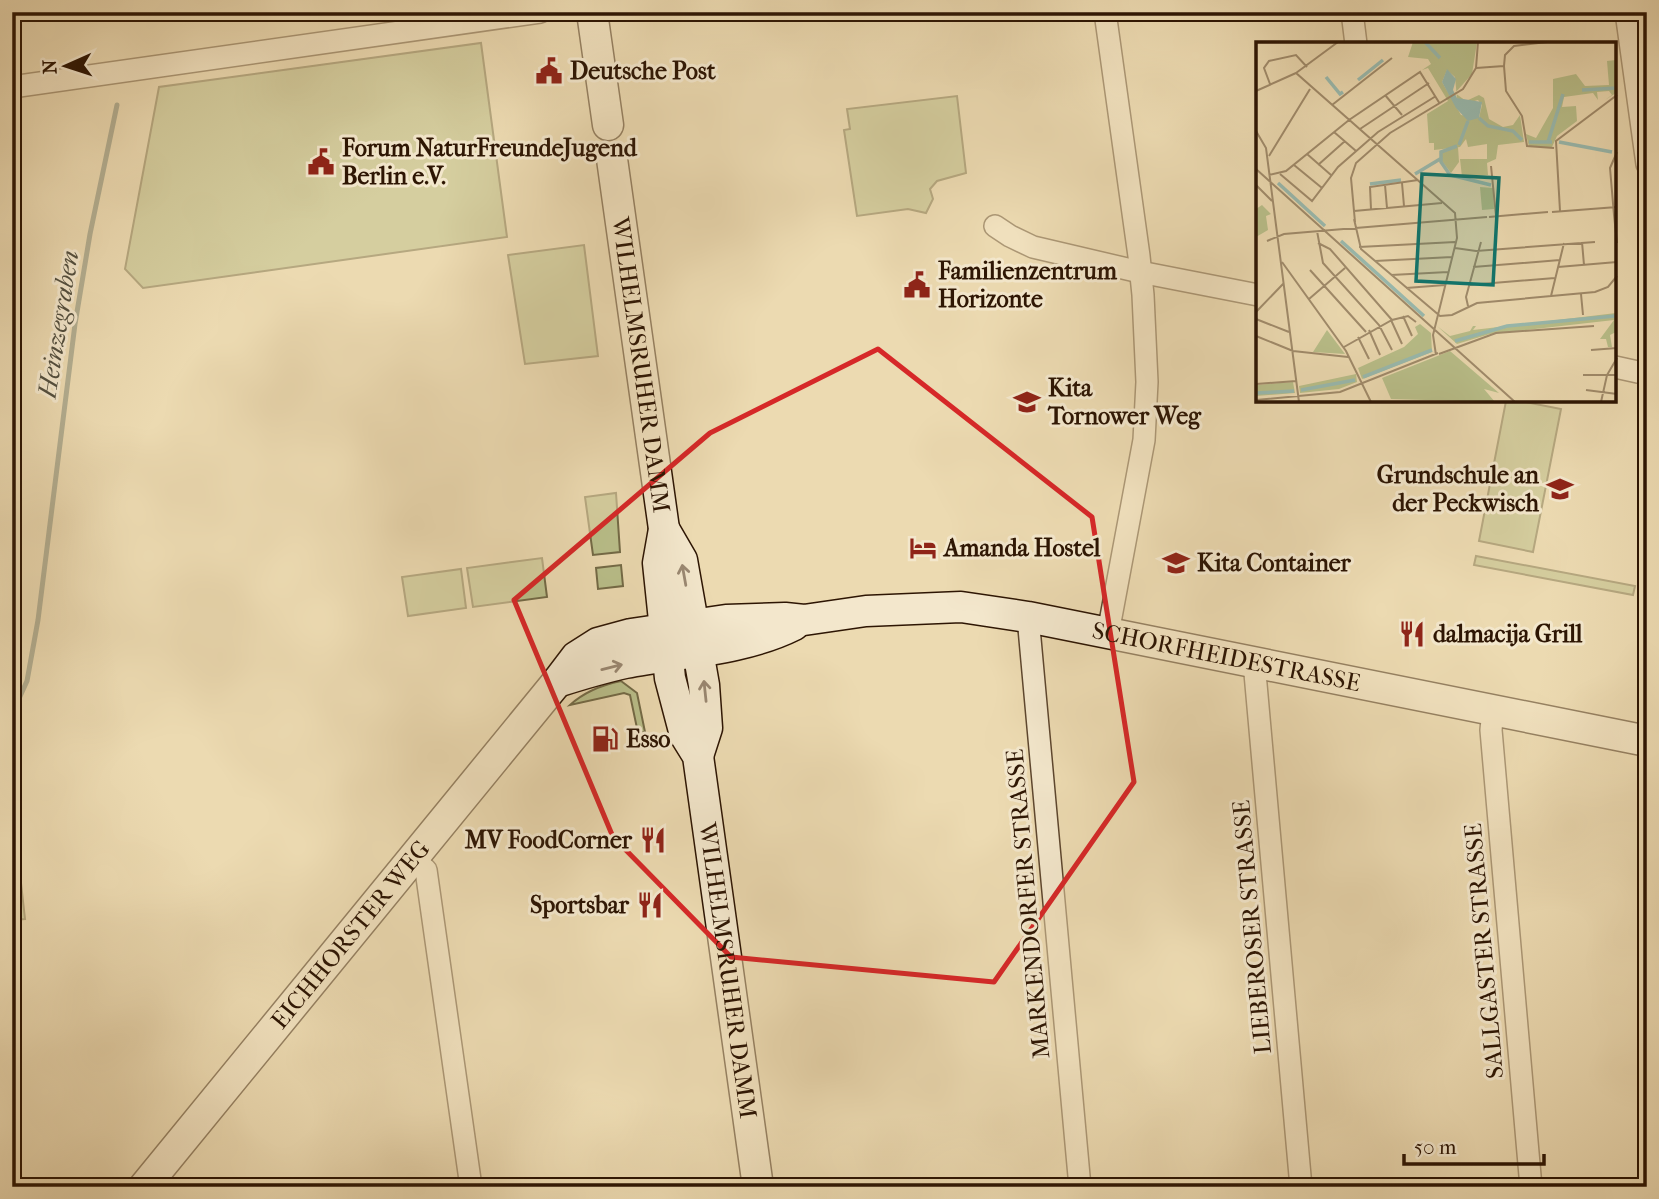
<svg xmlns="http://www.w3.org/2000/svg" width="1659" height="1199" font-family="'IM FELL French Canon',serif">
	<rect width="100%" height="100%" fill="#ecdab1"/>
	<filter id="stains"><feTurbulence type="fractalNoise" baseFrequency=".00286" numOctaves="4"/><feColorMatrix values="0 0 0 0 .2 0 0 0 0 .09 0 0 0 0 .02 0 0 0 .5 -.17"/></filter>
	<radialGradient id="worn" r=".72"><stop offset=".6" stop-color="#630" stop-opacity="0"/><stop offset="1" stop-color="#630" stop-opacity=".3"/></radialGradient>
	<!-- green -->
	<g fill="#b9bf8a" stroke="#736a46" stroke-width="2">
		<polygon points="481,43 507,237 143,288 125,269 159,87"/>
		<polygon points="957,96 966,173 937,181 930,189 933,199 926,213 908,209 857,216 844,130 850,129 847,109"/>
		<polygon points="584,245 598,356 525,364 508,255"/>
		<polygon points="1506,401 1520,401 1561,409 1533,552 1479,541"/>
		<polygon points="616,493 620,552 593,555 585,497"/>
		<polygon points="1476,556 1635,586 1633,595 1474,565"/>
		<polygon points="542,558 547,597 473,607 467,568"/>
		<polygon points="621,565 623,586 598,589 596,568"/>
		<polygon points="461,569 466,608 408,616 402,577"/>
		<path d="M621,681l16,12 8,39 -7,1 -8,-38 -6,-2 -54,12c14,-13 32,-20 51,-24z"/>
		<polygon points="12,802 25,919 12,920"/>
	</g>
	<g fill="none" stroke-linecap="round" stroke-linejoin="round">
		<!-- stream -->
		<polyline stroke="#6e786a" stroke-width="5" points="12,714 27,681 38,620 75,324 90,234 117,105"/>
		<!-- street casing -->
		<g stroke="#5d462e" stroke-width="24">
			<g id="street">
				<polyline points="1105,12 1139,256 1143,295 1147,382 1144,440 1108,633"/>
				<polyline points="1352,12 1356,44"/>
				<polyline points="1626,12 1647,164"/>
				<polyline points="12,87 540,12"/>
				<polyline points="995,226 1010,236 1033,247 1140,272 1258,295"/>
				<polyline points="1615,367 1647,374"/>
				<polyline points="1028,617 1080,1187"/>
				<polyline points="1254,662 1301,1187"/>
				<polyline points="1493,710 1491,730 1531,1187"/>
				<polyline points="412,858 426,870 471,1187"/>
			</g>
		</g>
		<!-- secondary casing -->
		<g stroke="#2d1503" stroke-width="33">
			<g id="secondary">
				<polyline points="592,12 608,125"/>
				<path id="s1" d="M612,159l52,370 -6,34 12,115 15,57 13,21 60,431"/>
				<polyline points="664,529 682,560 704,685 707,728 698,756"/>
				<path d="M557,682c22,-7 45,-14 68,-19 56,-11 117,-12 169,-38"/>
				<path id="s2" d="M144,1187l413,-505 19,-25 22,-14 33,-9 95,-14 59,-2 19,2 62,-9 95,-4 67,10 619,124"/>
			</g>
		</g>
		<!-- street -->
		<use href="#street" stroke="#f3e7cc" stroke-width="21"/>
		<!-- secondary -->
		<use href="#secondary" stroke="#f3e7cc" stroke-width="30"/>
	</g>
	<!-- one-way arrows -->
	<defs><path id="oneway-shaft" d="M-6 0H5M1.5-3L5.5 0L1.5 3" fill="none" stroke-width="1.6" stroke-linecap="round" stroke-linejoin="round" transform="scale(1.75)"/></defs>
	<g stroke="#9a8872">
		<use href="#oneway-shaft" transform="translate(684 575) rotate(-100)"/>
		<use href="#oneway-shaft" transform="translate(612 667) rotate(-14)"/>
		<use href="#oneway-shaft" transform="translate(705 691) rotate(-96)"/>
	</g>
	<!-- marked area -->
	<path d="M0 0H1659V1199H0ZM878,349l214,168 42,265 -140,200 -263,-25 -118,-120 -99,-237 196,-167z" fill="#ecdab1" fill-opacity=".55" fill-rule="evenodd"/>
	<path fill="none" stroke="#d62828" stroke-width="5" stroke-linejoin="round" d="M878,349l214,168 42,265 -140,200 -263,-25 -118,-120 -99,-237 196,-167z"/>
	<!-- icons -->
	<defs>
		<g id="civic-bare" transform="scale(2.1)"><path d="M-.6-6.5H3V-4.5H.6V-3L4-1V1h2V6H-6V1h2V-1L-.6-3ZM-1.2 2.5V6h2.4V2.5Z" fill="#8f2418" stroke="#f3e7cc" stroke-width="2.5" paint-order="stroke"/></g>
		<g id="school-bare" transform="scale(2.1)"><path d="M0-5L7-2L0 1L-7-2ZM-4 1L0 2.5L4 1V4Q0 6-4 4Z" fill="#8f2418" stroke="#f3e7cc" stroke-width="2.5" paint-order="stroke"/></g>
		<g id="hotel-bare" transform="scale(2.1)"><path d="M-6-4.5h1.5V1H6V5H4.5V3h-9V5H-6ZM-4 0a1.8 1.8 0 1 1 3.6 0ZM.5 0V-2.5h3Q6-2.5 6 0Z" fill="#8f2418" stroke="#f3e7cc" stroke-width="2.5" paint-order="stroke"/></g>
		<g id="restaurant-bare" transform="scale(2.1)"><path d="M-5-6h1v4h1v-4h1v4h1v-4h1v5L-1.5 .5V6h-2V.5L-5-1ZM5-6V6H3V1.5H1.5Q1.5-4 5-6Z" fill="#8f2418" stroke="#f3e7cc" stroke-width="2.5" paint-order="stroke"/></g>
		<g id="fuel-bare" transform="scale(2.1)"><path d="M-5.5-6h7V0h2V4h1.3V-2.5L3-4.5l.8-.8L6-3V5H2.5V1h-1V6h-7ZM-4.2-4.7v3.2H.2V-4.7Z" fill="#8f2418" stroke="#f3e7cc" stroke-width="2.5" paint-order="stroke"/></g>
	</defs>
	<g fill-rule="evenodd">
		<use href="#civic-bare" x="549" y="71"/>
		<use href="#civic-bare" x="321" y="162"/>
		<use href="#civic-bare" x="917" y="285"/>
		<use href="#school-bare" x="1027" y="402"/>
		<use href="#school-bare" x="1560" y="489"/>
		<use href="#hotel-bare" x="923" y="548"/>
		<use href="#school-bare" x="1176" y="563"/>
		<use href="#restaurant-bare" x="1412" y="634"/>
		<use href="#fuel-bare" x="605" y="739"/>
		<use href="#restaurant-bare" x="653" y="840"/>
		<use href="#restaurant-bare" x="650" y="905"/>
	</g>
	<g text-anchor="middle" stroke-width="6" stroke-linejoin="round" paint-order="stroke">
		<!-- poi labels -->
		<g font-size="24" font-weight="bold" fill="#2d1503" stroke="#f3e7cc" text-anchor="start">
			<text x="570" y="79">Deutsche Post</text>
			<text x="342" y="156">Forum NaturFreundeJugend<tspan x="342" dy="28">Berlin e.V.</tspan></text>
			<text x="938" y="279">Familienzentrum<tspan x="938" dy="28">Horizonte</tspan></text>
			<text x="1048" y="396">Kita<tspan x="1048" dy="28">Tornower Weg</tspan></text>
			<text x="1539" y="483" text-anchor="end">Grundschule an<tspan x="1539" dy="28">der Peckwisch</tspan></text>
			<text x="944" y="556">Amanda Hostel</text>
			<text x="1197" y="571">Kita Container</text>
			<text x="1433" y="642">dalmacija Grill</text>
			<text x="626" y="747">Esso</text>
			<text x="632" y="848" text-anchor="end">MV FoodCorner</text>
			<text x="629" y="913" text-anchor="end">Sportsbar</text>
		</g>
		<!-- street labels -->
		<g font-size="24" fill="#2d1503" stroke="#f3e7cc">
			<text dy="8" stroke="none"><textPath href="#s1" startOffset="208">WILHELMSRUHER DAMM</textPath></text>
			<text dy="8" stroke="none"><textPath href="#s2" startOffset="1346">SCHORFHEIDESTRASSE</textPath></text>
			<text transform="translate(1028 904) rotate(-95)" y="8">MARKENDORFER STRASSE</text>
			<text transform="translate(1252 927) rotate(-95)" y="8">LIEBEROSER STRASSE</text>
			<text dy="8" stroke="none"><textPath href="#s2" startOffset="326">EICHHORSTER WEG</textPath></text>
			<text transform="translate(1484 951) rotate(-95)" y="8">SALLGASTER STRASSE</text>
			<text dy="8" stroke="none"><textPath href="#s1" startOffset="824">WILHELMSRUHER DAMM</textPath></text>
		</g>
		<!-- water labels -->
		<g font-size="26" font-style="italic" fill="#534f3f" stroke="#f3e7cc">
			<text transform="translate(58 324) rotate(-81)" y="9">Heinzegraben</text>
		</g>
	</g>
	<!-- overview -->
	<g transform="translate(1256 42)">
		<rect width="360" height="360" fill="#ecdab1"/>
		<path d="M157,0h64l-5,32 -17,19 11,8 13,-6 5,3 5,21 14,8 10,-2 7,-10 4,27 -26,3 -2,14 -9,4 1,12 -26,2 -2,-18h27v-15l-19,3 -2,-8 -6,8 -26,3v-7h-5l-2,-29 21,-13 -20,-33 -6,2 9,-6 -3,-5 -20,-2zM191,28l8,7 2,21 10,5 11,-3 4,5 -3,13 -18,-3 -19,-33zM360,18v33l-11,7 7,-5 -3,-4 -12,1 1,8 -5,-7 -29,4 -2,10 14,-1 1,15 -20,15 -5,11h-23l-3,-13 10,4 17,-30v-29l23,-5 9,12 24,-1 -2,-24zM202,105l1,15 -8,11 -9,-12v-10zM224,145l13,1 1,21 -12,1zM6,163l9,9 -5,2 2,14 -12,7v-28zM360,271v19l-6,3 2,12h-4l-2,-8h-6l14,-19 -124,14 -33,10 -20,-18 13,10 20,-5 3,-5h3l-3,4zM164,282l11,9 1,19 -70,27 -4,-11 46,-21 14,-13 -3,-7zM71,288l18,24 -32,-2zM194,309l49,42 -15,-4 11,13 -104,-3 -9,-21zM100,332l1,8 -18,7 -39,4 -1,-7zM37,340l2,11 -39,3v-11z" fill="#b9bf8a" fill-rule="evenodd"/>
		<path d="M191,27l9,10 -3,11 4,8 25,4 -3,16 -11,3 -12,-13 -14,-26z" fill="#99baaf"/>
		<path fill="none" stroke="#99baaf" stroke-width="3.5" d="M169,0l15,16M70,35l14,17 3,-2M102,38l25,-20M326,48l35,-2M223,76l9,8 25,5 9,9M273,100h23M292,100l15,-48M303,100l53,10M203,103l9,-24M201,104l-16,6v10l9,13 41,10M159,132l25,-15M22,141l47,43M114,142l31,-4M85,199l83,75M199,299l52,-15 108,-10M107,335l69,-27M45,348l54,-10M0,351l38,-2"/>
		<path fill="none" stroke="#a08b6b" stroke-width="2" d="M291,0l-33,4 -9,9 -1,11 2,25 16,25 5,30 27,2M220,26l28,-2M40,31l42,-31M14,42l-6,-16 5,-7 27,-6 11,12M0,49l40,-18 159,140 2,25 -24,97 3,20M129,53l17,20M76,63l60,-47M104,87l69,-46M0,89l10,17 33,254M78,90l22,19M51,112l24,21M13,114l41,-67M38,123l28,23M62,123l27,-24M235,124l5,50M0,127l259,233M24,132l32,27 26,-34 40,-35 58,-36M13,133l17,-4 63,-51 71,-48 20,32M146,141l2,23M0,143l16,16M129,143l2,23M115,167l-1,-22 48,-7M98,169l88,-8M304,169l-4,-70 61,-46M296,170l65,-5M358,173l-4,-47 7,-16M358,173l3,28M233,175l59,-5M98,177l7,30 79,67 12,-1 25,-12 118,-11 13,-5 9,-11M99,180l-4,-44 5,-15 34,-30 73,-44 13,-21 2,-26M61,189l6,32 56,62 13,25M11,199l17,-7 203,-17M326,200l2,23M62,201l12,6 62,71M103,205l96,-5M199,206l21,3 119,-9M119,219l77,-4M26,220l64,89 25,51M217,225l87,-7M302,225l59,-5M54,228l56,62M135,233l57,-3M213,243l86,-7M150,246l39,-3M325,252l2,21M295,254l13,-53M53,257l36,-31M212,264l-2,-9 15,-55M0,270l27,-28M147,274l9,20M0,277l33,13M135,278l11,24M113,288l11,25M0,294l37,15M102,295l11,22M88,305l48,-27 16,-4 8,6M335,308l26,-2M37,309l55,6M183,312l57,-21 98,-7M327,333h34M0,342l40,-3M330,348l31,4M0,358l84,-8 98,-39M345,360l6,-27 10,-17"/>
		<path fill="#0f766e" fill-opacity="0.15" stroke="#0f766e" stroke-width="3.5" d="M166,132l77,4 -6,107 -77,-4z"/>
		<rect width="360" height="360" fill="none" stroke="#2d1503" stroke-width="3.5"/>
	</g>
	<!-- margin -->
	<rect width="1659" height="1199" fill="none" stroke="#ecdab1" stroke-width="42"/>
	<rect x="14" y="14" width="1631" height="1171" fill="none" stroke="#2d1503" stroke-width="3.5"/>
	<rect x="21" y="21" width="1617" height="1157" fill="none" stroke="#2d1503" stroke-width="2"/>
	<!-- north arrow -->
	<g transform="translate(66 66) rotate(267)" stroke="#f3e7cc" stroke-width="5" paint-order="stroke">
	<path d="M0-5L12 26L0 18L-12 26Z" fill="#2d1503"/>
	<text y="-10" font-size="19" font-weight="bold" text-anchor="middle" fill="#2d1503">N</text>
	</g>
	<!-- scale -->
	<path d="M1404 1154v10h140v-10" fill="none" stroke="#2d1503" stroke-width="3.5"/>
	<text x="1414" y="1154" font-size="21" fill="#2d1503" stroke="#f3e7cc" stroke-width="5" paint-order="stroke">50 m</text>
	<rect width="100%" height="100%" filter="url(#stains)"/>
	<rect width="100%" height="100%" fill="url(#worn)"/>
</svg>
